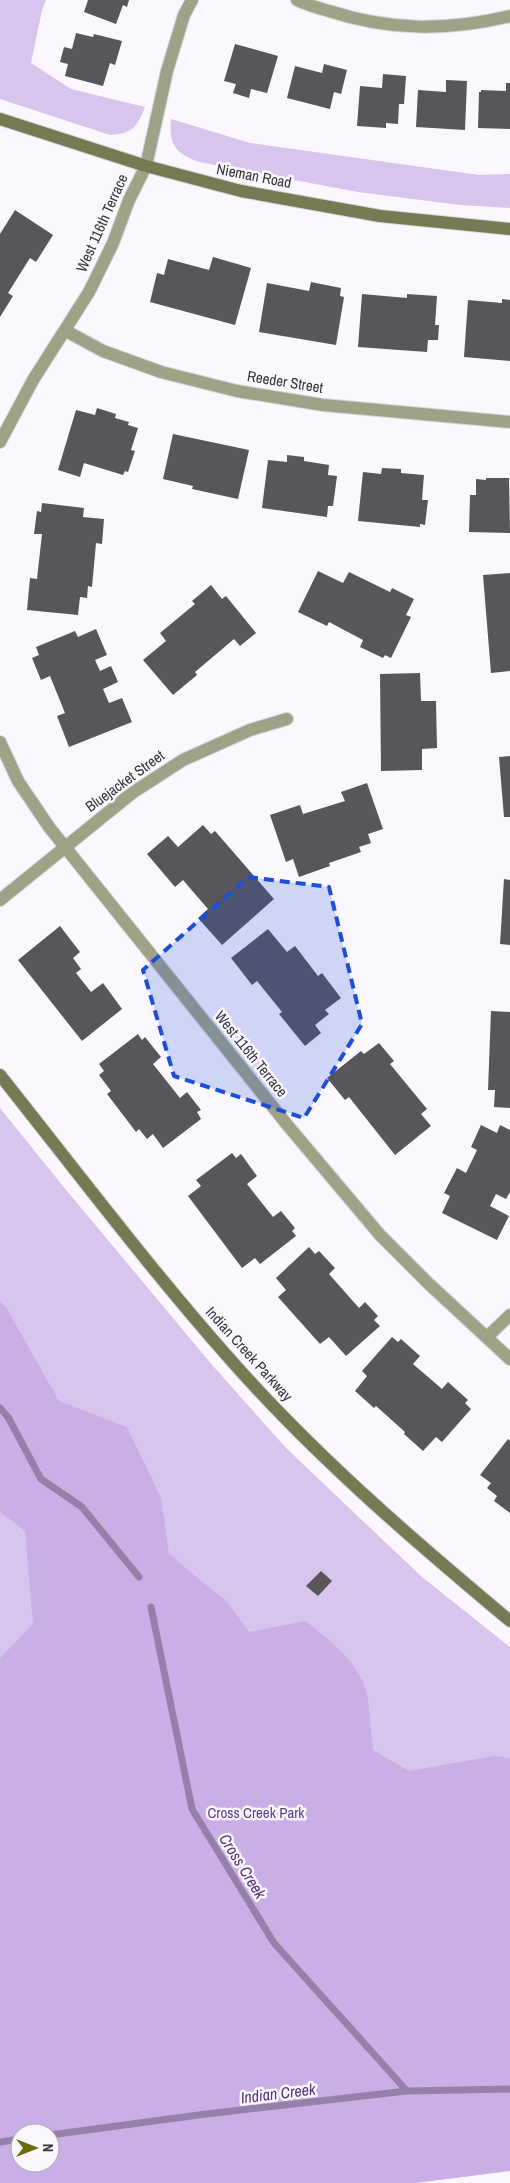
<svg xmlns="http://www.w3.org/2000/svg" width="510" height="2183" font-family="'Archivo Narrow',sans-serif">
	<rect width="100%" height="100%" fill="#faf7ff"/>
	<!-- green -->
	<g fill="#d8c5ed">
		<path d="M0,0h46l-4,10 -11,53 40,26 74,18c-8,20 -13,27 -35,28l-110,-36z"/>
		<path d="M171,119l79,24 229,32 31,-1v34l-50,-3 -102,-13 -159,-30c-25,-9 -30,-18 -28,-43z"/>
		<polygon points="0,1108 62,1185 213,1366 286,1448 422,1577 510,1647 510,2092 50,2133 20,2133 0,2142"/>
	</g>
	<!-- forest -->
	<path fill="#caafe7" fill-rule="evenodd" d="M0,1302l6,5 53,94 68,26 34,71 8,56 59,49 21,29 57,-11c25,21 56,43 62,78 2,17 3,34 5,51l36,21 85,-15 16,2v413l-94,12h-416v-525l33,-34 -8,-93 -25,-19zM20,2133h30v30h-30z"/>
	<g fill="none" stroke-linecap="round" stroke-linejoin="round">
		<!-- stream -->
		<g stroke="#9480a8" stroke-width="7">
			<polyline points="0,1408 8,1417 41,1479 82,1507 139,1577"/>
			<polyline points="151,1607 192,1809 274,1943 407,2091"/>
			<polyline points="50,2135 206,2114 407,2091 510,2089"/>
			<polyline points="0,2142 20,2139"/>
		</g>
	</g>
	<!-- building -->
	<g fill="#58555b">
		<polygon points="88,0 129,0 127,7 123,5 116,24 84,12"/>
		<polygon points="76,33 93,37 94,34 122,41 115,65 110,63 103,86 65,76 68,64 60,62 64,47 72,49"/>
		<polygon points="235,44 278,56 267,93 251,89 249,98 233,93 236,84 224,81"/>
		<polygon points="324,64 347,70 341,94 334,92 330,109 287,98 295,66 322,73"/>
		<polygon points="383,74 406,76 404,104 399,104 398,124 386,123 386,128 357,126 360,86 382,88"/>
		<polygon points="446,80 467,81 465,130 416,127 418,90 446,92"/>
		<polygon points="506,83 510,83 510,129 478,128 479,92 481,92 481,90 506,91"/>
		<polygon points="15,210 53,235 36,262 30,258 8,293 13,296 0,317 0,234"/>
		<polygon points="213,257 251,268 235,325 150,302 157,273 164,275 168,259 209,270"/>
		<polygon points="311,282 341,288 340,296 344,297 336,345 259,332 267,283 309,291"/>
		<polygon points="362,294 407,298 407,294 437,296 435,325 439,325 438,340 428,340 427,352 358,347"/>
		<polygon points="502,299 510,300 510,361 464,357 468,300 502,303"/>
		<polygon points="97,408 116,414 115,418 129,422 128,425 138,428 131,450 135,451 128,472 125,471 123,475 84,463 80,477 58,470 76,410 95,415"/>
		<polygon points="173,434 249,450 238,499 192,489 193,486 163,479"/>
		<polygon points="287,455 304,457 304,461 329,465 328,475 337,476 333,506 328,506 327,517 262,508 268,460 287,462"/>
		<polygon points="382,468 401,469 401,473 424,475 422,500 428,500 425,525 420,524 420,527 358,521 363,472 381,474"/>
		<polygon points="486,478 509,478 510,533 469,532 470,495 476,495 476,479 486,480"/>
		<polygon points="42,503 84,508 83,517 104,519 102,544 96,543 92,587 88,586 87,598 80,597 78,615 27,610 30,578 37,579 42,534 34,534 37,511 41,512"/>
		<polygon points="318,571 343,583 349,572 390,592 392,588 414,599 406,615 411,617 391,658 385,655 383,658 360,647 363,640 329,622 327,626 298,612"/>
		<polygon points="510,573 510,671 491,673 483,575"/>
		<polygon points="211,585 222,599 226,596 256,633 240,646 234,639 195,672 197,675 173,695 143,660 166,641 160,633 195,604 192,601"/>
		<polygon points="96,629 107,655 95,660 100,671 111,666 118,682 103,689 109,703 122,698 132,722 69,747 57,716 65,713 50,676 41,680 32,658 39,655 36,647 75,631 78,637"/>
		<polygon points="420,673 421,701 436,701 437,748 422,749 422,770 381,771 380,674"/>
		<polygon points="510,756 510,817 504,817 499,757"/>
		<polygon points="367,783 383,829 368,834 371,843 359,847 361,852 329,863 330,866 299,877 293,859 286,862 270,815 300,805 303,814 345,801 341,792"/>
		<polygon points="203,825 211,834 215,831 274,899 222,945 198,918 208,909 183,880 175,887 147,854 168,836 178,847"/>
		<polygon points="504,879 510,880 510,945 500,944"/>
		<polygon points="60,926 80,952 73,958 81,969 76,973 91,992 103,983 122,1009 82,1041 18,960"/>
		<polygon points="268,929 287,952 295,946 318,976 322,973 341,998 325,1010 329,1014 315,1025 321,1033 305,1046 279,1014 282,1012 257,981 252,985 231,958"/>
		<polygon points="491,1011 510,1012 510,1108 494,1107 495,1090 488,1090"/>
		<polygon points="138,1034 142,1040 145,1037 161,1057 153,1064 180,1098 187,1092 201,1110 197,1112 201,1119 163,1148 153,1134 147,1139 139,1129 136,1132 107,1094 111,1091 99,1075 104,1071 99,1064"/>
		<polygon points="379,1043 394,1061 390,1064 427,1109 421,1114 431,1126 395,1155 349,1097 345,1100 327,1078 361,1051 364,1054"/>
		<polygon points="481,1125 497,1133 500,1125 510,1130 510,1192 506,1199 496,1194 490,1206 509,1216 497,1240 442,1213 450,1196 444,1193 457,1168 466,1173 477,1150 471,1147"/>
		<polygon points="232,1153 236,1158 241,1154 257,1176 247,1184 273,1217 281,1211 295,1228 292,1231 296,1236 260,1264 255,1258 242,1268 188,1196 201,1186 196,1180"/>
		<polygon points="309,1247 315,1254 319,1251 335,1268 329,1274 359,1308 365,1302 378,1316 374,1320 380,1326 346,1356 329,1337 320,1344 278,1297 286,1290 276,1278"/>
		<polygon points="392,1337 398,1342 401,1339 420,1356 413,1364 442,1389 448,1382 468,1400 465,1403 471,1409 442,1442 436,1437 423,1451 404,1434 405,1432 376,1406 374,1408 355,1391 367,1376 362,1371"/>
		<polygon points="508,1439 510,1441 510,1513 494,1501 497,1496 487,1488 491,1483 480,1475"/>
		<polygon points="321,1571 332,1581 318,1596 306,1586"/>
	</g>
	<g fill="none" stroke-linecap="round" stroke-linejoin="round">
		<!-- street casing -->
		<g stroke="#d7d4db" stroke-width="14">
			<g id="street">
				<path d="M297,0c10,5 21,8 32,11 62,20 118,20 181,5"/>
				<polyline points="66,331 103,351 161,372 237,391 323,405 510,422"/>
				<polyline points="0,442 33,380 89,292 113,243 129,200 146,166 167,71 184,15 192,0"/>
				<polyline points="0,742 18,781 49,827 289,1127 380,1235 428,1283 510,1359"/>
				<polyline points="0,900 132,793 183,760 250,730 287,719"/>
				<polyline points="487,1337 510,1315"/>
			</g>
		</g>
		<!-- secondary casing -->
		<g stroke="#d7d4db" stroke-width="14">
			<g id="secondary">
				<polyline points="0,119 146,166 241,191 380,216 510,229"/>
				<path d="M0,1075c81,102 159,206 246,302 81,89 172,167 264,244"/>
			</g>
		</g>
		<!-- street -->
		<use href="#street" stroke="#a0a288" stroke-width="12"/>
		<!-- secondary -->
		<use href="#secondary" stroke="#767952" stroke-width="12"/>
	</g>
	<!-- marked area -->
	<path fill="#1d4ed8" fill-opacity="0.2" stroke="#1d4ed8" stroke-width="4" stroke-dasharray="10 6" stroke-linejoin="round" d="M248,877l81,10 33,137 -58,94 -130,-42 -31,-106z"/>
	<g text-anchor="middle" stroke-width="5" stroke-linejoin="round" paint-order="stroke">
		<!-- street labels -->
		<g font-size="15" fill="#383639" stroke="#faf7ff">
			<text transform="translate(254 176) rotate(11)" y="5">Nieman Road</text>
			<text transform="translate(102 223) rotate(-66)" y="5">West 116th Terrace</text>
			<text transform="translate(285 382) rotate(9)" y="5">Reeder Street</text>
			<text transform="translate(125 781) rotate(-36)" y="5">Bluejacket Street</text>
			<text transform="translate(251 1054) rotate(51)" y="5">West 116th Terrace</text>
			<text transform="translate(249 1354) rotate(48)" y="5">Indian Creek Parkway</text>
		</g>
		<!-- park labels -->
		<g font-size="15" fill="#613d81" stroke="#faf7ff">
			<text x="256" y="1818">Cross Creek Park</text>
		</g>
		<!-- water labels -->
		<g font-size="16" font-style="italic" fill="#563376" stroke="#faf7ff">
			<text transform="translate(243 1866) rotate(58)" y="6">Cross Creek</text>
			<text transform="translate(278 2093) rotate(-7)" y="6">Indian Creek</text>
		</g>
	</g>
	<!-- north arrow -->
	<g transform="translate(35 2148) rotate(90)"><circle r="24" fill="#faf7ff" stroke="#acaab0"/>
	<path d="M0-4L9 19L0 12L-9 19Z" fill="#696d10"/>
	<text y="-8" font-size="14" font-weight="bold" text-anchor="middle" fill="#383639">N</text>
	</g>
</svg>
